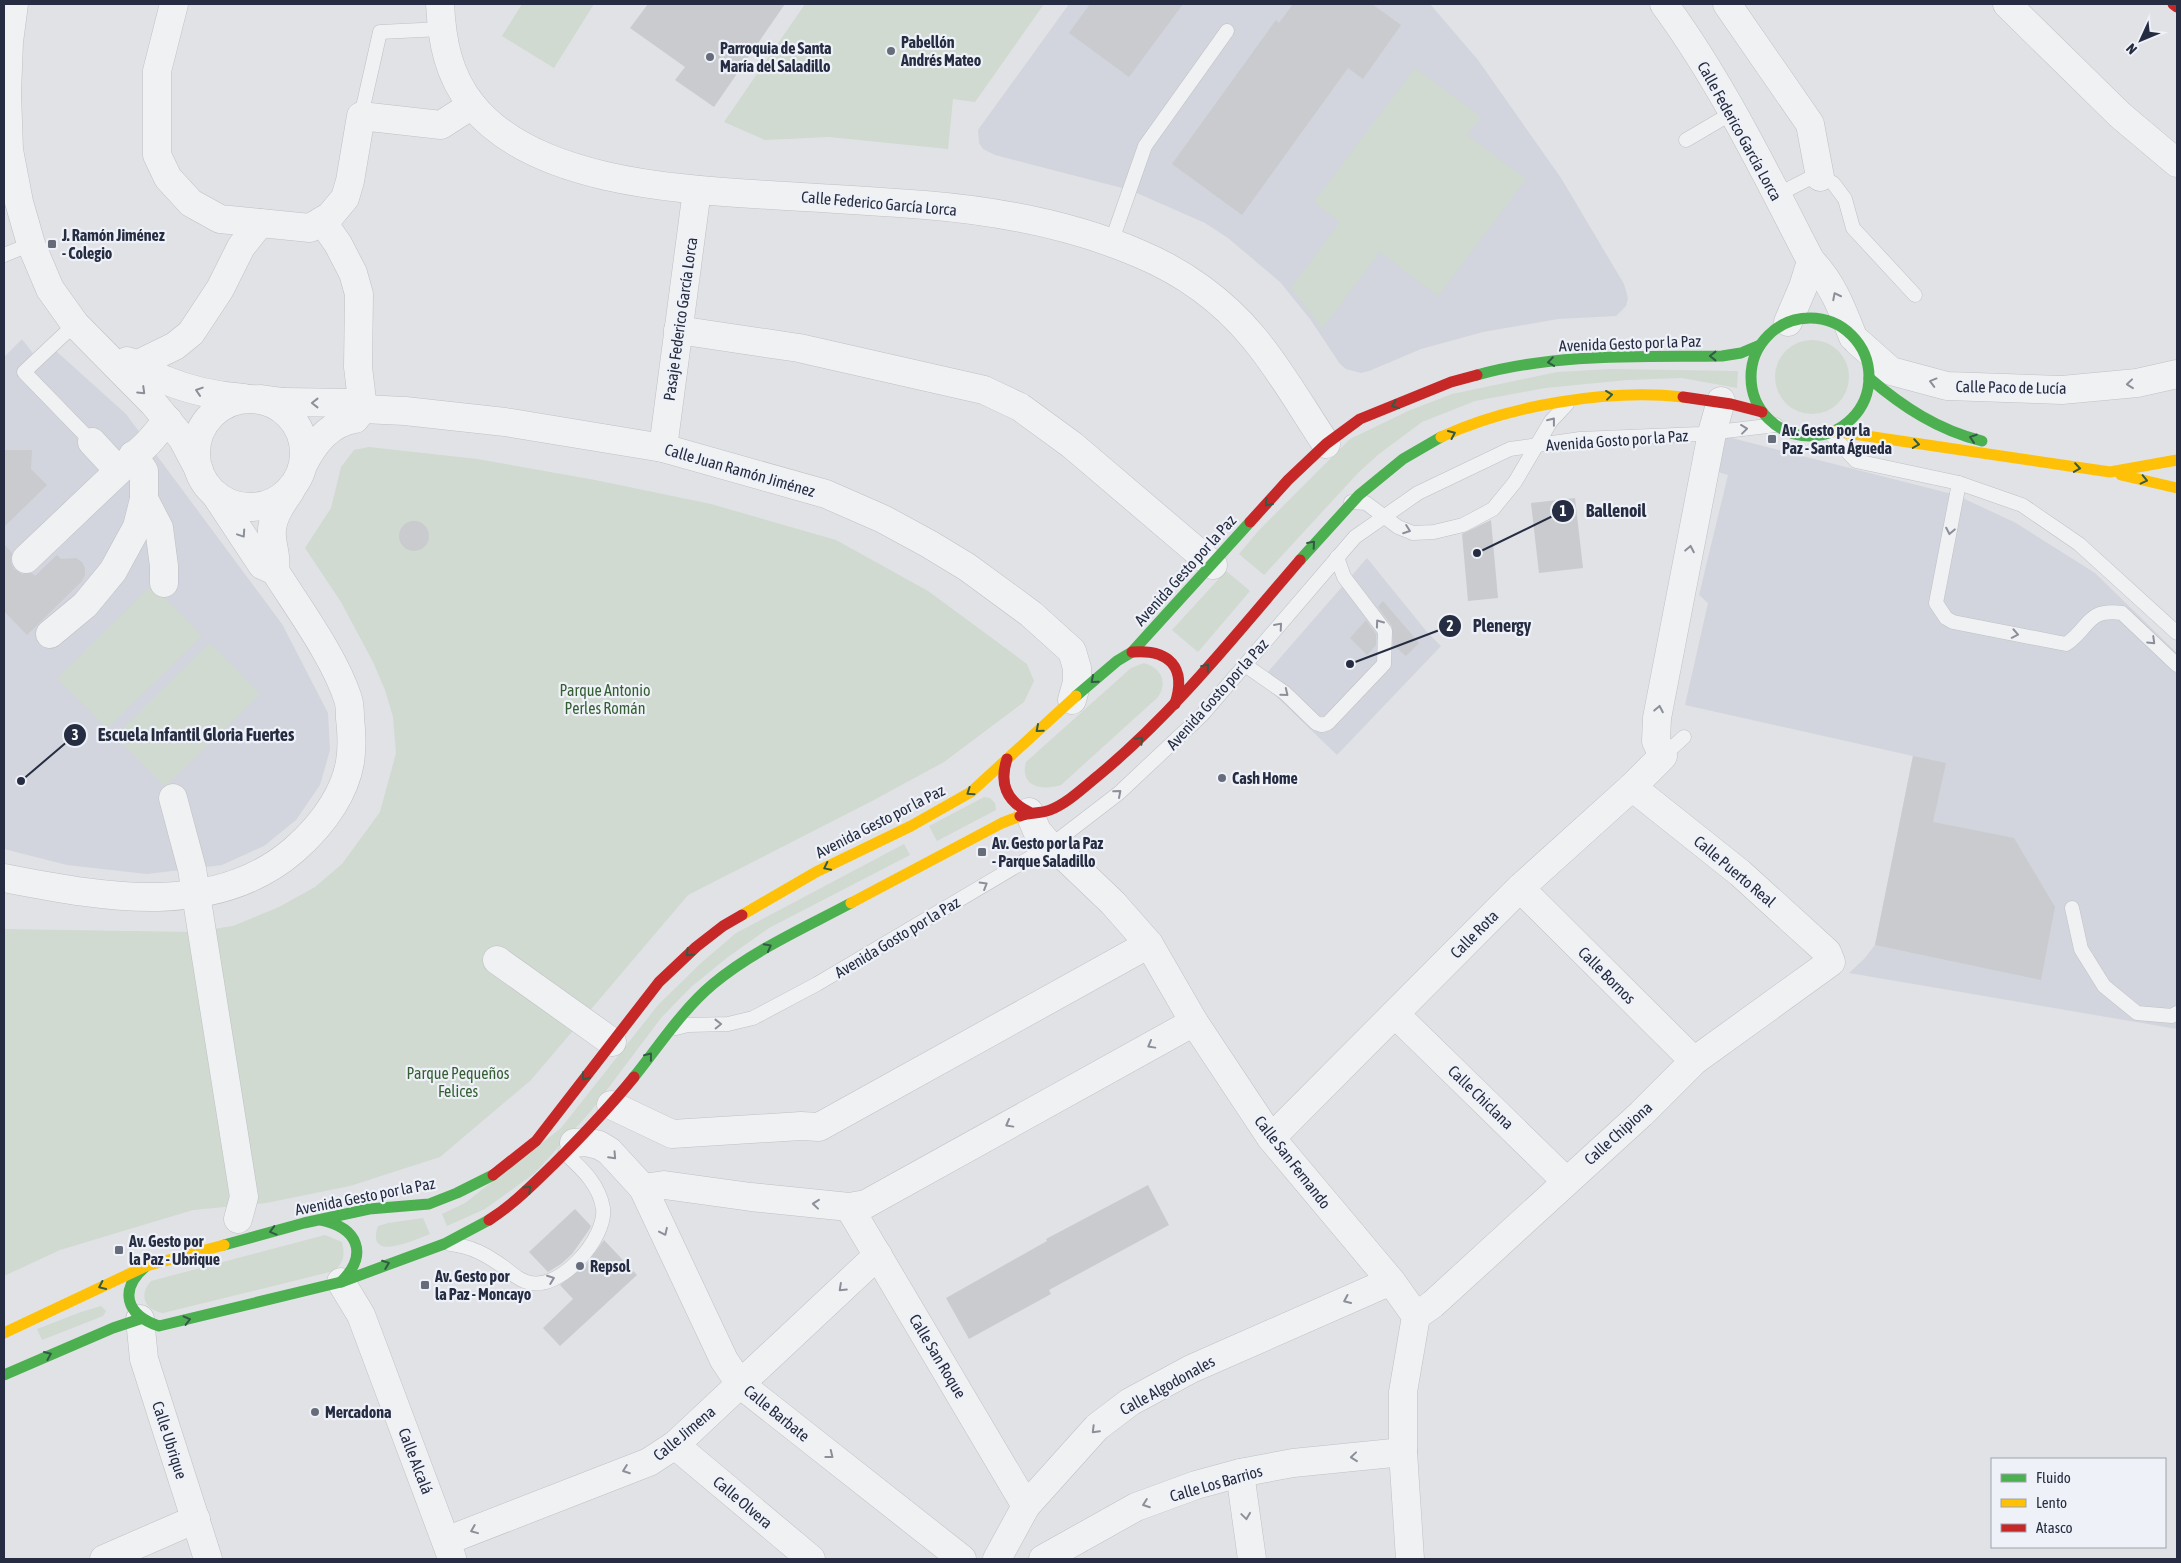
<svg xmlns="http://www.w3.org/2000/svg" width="2181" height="1563" font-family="'Asap Condensed',sans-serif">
	<rect width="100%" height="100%" fill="#e1e2e6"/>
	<!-- built -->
	<g fill="#d2d5dd">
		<polygon points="1069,4 1430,4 1478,60 1561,178 1624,284 1628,298 1626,306 1616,316 1558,319 1483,332 1421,349 1369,371 1361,373 1346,369 1340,364 1310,319 1280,282 1228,238 1205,223 1130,190 995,155 983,149 979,143 978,130"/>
		<polygon points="22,339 42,365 56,351 126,414 282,624 328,713 330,750 320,785 296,820 264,846 222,865 147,874 67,865 4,849 4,357"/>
		<polygon points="1712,433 1956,495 2016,523 2095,573 2177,653 2177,1029 1849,973 1864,959 1875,945 1913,756 1685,705 1708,603 1699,595 1728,475 1705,468"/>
		<polygon points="1367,558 1427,632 1441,646 1337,755 1260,681"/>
	</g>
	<!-- green -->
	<g fill="#d0dad0">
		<polygon points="522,4 594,4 554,68 502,36"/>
		<polygon points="805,4 1044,4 975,102 953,99 948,149 829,137 765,140 724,122"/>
		<polygon points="1415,68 1481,117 1467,135 1526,179 1438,296 1380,252 1322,329 1291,288 1340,222 1314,202"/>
		<circle cx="1812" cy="377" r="37"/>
		<polygon points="1611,369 1738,371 1737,388 1682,378 1628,380 1545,388 1475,401 1422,422 1379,454 1358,473 1264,575 1239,554 1260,529 1350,439 1408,411 1452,394 1557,372"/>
		<polygon points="369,447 477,459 595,480 711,504 836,540 928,591 1027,664 1034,681 1024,702 944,762 872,801 688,895 531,1080 440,1157 350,1186 266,1203 193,1210 60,1250 4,1276 4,929 193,932 233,926 279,907 315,887 342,864 380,812 396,753 393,717 385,690 373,662 341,602 305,548 331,508 341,467 354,450"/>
		<polygon points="1226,571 1250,591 1198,652 1172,630"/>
		<polygon points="152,585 202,636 107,729 57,678"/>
		<polygon points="210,643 260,694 165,787 115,736"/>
		<path d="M1144,663c17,5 24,19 14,34l-97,88c-18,6 -42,2 -35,-23l105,-94z"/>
		<polygon points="984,797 990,798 995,803 996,810 937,841 929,826"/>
		<polygon points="904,844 910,855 769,928 728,957 691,987 661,1018 591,1111 535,1173 485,1209 447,1226 442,1214 465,1203 561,1128 658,1005 701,963 736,933"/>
		<path d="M423,1218l7,16c-14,5 -65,30 -52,-8l10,-3z"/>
		<path d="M325,1235l17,7c3,14 2,20 -8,29l-171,42c-18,-3 -25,-18 -12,-32z"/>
		<polygon points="101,1306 106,1311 103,1316 42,1340 37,1329 81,1312"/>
	</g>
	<!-- building -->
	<g fill="#c9cbcf">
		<polygon points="648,4 785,4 714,107 675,80 685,67 630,28"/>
		<polygon points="1090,4 1183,4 1129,77 1069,33"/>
		<polygon points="1293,4 1372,4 1401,25 1363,79 1348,68 1242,215 1172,164 1276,20 1279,23"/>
		<polygon points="4,450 32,450 31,469 47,485 4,527"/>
		<polygon points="1575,498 1583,568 1539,573 1531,503"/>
		<polygon points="1491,520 1498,598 1468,601 1462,534"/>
		<circle cx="414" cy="536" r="15"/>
		<polygon points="4,544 12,553 11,562 14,569 22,574 32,573 35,576 57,555 61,559 76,558 82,562 85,568 85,575 82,581 27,635 4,611"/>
		<polygon points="1383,601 1419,643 1406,656 1393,645 1392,626 1378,607"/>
		<polygon points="1366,620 1376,634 1376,645 1367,655 1350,638"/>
		<polygon points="1913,756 1946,763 1933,822 2014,838 2055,907 2041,980 1875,945"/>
		<polygon points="1148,1185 1169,1225 1049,1290 1051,1294 969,1339 946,1298 1047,1241 1046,1239"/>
		<polygon points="575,1209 591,1226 589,1230 572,1254 561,1264 548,1272 529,1252"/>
		<polygon points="604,1240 637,1275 560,1346 543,1328 573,1299 560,1285 585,1266"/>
	</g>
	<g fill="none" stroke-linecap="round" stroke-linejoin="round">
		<!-- lane casing -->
		<g stroke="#bfc0c4" stroke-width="15">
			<g id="lane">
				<polyline points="361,116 380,32 442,29"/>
				<polyline points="1686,140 1732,113"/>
				<polyline points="1777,195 1812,177 1820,177 1833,183 1845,199 1853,228 1915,295"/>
				<polyline points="1111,243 1145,146 1227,31"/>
				<polyline points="4,255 31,244"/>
				<polyline points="75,324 24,372 92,442"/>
				<polyline points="1830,433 1856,461 1959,483 2022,505 2079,544 2177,633"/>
				<path d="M1959,483l-23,120 10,15 7,4 113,22c24,-16 20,-36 56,-31l55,52"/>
				<polyline points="1351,502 1366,503 1398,527 1413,533 1434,532 1463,525 1493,509 1515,482 1551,421 1567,404"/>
				<polyline points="1245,665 1285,693 1316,723 1322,725 1328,723 1384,664 1385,631 1344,577 1337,557"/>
				<polyline points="1663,756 1684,737"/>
				<polyline points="2072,908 2081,949 2104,986 2137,1013 2172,1016 2177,1013"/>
				<polyline points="676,1028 688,1025 728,1024 753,1018 817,984 1050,846 1119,793 1202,715 1355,537 1418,493 1510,449 1580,439 1700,434 1776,425"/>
				<path d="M450,1244c21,2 37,11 55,24 6,5 14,12 22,14 32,11 80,-44 76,-74 -4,-24 -21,-39 -38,-55"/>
			</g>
		</g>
		<!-- street casing -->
		<g stroke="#bfc0c4" stroke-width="29">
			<g id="street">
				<polyline points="14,4 9,42 7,93 9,150 19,202 31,244 50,289 75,324 154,404 182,438 199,470"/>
				<polyline points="174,4 157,71 157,155 168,178 191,203 220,219 310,228 330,216 345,198 350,181 361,116 441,125 472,105"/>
				<path d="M440,4c2,37 8,71 32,101 62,77 205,84 297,90 52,3 104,6 156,10 73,6 148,20 215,49 43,18 83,47 113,83 27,32 49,71 73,107"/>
				<path d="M1664,4c58,79 102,170 147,257 21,21 31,48 42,76"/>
				<polyline points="1727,4 1810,124 1820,177"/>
				<polyline points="2007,4 2120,115 2177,163"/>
				<polyline points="322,221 338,244 353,273 359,294 358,367 363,409"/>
				<polyline points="1788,322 1803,287 1811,261"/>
				<polyline points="678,330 799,348 984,390 1020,407 1072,445 1213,565"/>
				<polyline points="1857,341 1891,371 1947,386 2062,390 2137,383 2177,374"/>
				<path d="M127,361c14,4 25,13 38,19 26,11 52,16 79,18"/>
				<polyline points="138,364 175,346 191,333 220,289 241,247 260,223"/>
				<circle cx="250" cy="453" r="54"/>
				<polyline points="261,399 283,402 353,403 363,409 405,411 505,422 663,448 826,494 883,519 929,544 967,567 1031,614 1072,651 1077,668 1077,682 1072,700"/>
				<polyline points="92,442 118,470"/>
				<polyline points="663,448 697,190"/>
				<path d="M304,463c11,-21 26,-40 51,-44l8,-10"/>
				<polyline points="144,499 159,528 164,566 164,583"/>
				<polyline points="26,559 148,443 168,420"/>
				<path d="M275,571c2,-16 -2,-20 -3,-34 -2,-18 10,-34 19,-47"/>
				<polyline points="50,634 85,605 113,571 137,527 144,499 144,471 133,455"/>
				<polyline points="173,798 192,869 244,1197 238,1219"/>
				<polyline points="1029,812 1037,831 1050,846 1068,860 1113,903 1149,944 1194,1022 1271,1138 1391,1281 1416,1316 1403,1392 1403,1452 1410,1559"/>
				<path d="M4,878c95,18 209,42 290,-28 16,-14 28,-27 39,-45 18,-29 21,-53 17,-87 0,-6 0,-13 -2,-19 -13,-41 -49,-90 -73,-128l-13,-6 -47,-71"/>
				<polyline points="1520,888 1694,1061"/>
				<polyline points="497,960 612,1042"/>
				<polyline points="1395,1014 1566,1181"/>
				<polyline points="611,1105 672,1134 801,1126 819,1127 1149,944"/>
				<polyline points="1271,1138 1520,888 1632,787 1663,756 1656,741 1657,718 1712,433 1721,401"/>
				<polyline points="574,1143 586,1142 599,1145 609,1151 643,1188 724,1360 740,1384 962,1559"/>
				<polyline points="643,1188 664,1185 751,1197 849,1207 866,1204 1194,1022"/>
				<polyline points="849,1207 1026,1506"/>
				<polyline points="341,1282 361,1315 452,1558"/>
				<polyline points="1416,1316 1433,1304 1641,1114 1694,1061 1831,962 1827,952 1740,873 1632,787"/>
				<polyline points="140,1319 144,1359 208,1559"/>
				<polyline points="675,1445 811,1559"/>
				<polyline points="1240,1473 1252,1559"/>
				<polyline points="446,1541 649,1462 675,1445 878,1255"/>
				<polyline points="104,1559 196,1519"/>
				<polyline points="997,1559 1026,1506 1097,1427 1130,1402 1191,1369 1391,1281"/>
				<polyline points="1043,1559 1136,1507 1196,1485 1240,1473 1293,1463 1403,1452"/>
			</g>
		</g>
		<!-- lane -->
		<use href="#lane" stroke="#f0f1f3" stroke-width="14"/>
		<!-- street -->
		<use href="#street" stroke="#f0f1f3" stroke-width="28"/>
		<!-- fast -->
		<g stroke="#4caf50" stroke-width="11">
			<circle cx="1810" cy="377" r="59"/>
			<path d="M1477,375c79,-22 163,-18 245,-19l19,-3 19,-8"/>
			<path d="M1869,378c34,29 69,52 113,63"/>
			<polyline points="1300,560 1359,495 1403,459 1441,437"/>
			<polyline points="1076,696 1117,661 1132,652 1250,522"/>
			<path d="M634,1077c25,-31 48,-67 79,-93 41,-34 91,-56 138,-81"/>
			<path d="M321,1220c37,8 48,34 20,62"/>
			<polyline points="224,1245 304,1223 369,1209 429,1204 457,1193 493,1175"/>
			<path d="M146,1266c-28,24 -20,49 13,60l182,-44 103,-38 45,-24"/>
			<polyline points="4,1375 113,1328 140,1319"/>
		</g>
		<!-- slow -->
		<g stroke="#ffc107" stroke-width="11">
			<polyline points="1833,431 2110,472 2177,460"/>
			<path d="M1441,437c68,-32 168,-48 242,-40"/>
			<polyline points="2121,475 2177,488"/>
			<polyline points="851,903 1002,823 1020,816"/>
			<polyline points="742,915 816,872 911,826 971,792 1076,696"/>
			<polyline points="4,1333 146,1266 224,1245"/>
		</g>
		<!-- jam -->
		<g stroke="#c62828" stroke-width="11">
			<polyline points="2173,4 2177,7"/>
			<polyline points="1683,397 1731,404 1762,412"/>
			<polyline points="1250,522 1288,480 1326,444 1360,419 1451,382 1477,375"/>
			<path d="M1132,652c37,-3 55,15 43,52"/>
			<path d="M1007,759c-8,24 -1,42 22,53"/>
			<path d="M1020,816c10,-4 20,-2 30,-6 18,-7 34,-23 49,-35 76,-63 137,-141 201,-215"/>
			<polyline points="493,1175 536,1141 659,982 696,947 723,926 742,915"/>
			<path d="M489,1220c25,-16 42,-34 64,-55 28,-28 56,-57 81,-88"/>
		</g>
	</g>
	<!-- one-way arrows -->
	<defs><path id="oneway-chevron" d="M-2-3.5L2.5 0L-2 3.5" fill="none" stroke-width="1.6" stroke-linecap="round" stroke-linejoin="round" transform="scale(1.25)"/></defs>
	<g stroke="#8b8f9a">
		<use href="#oneway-chevron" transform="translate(1836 296) rotate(-117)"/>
		<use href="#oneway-chevron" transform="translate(1933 382) rotate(-165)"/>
		<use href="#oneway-chevron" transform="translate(2130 384) rotate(174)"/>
		<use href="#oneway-chevron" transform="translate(142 391) rotate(44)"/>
		<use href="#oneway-chevron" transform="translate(199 391) rotate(-162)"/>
		<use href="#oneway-chevron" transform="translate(315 403) rotate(-180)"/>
		<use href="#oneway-chevron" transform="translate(1552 421) rotate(-52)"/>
		<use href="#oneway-chevron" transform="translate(1744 429) rotate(-7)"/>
		<use href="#oneway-chevron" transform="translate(1407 530) rotate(20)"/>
		<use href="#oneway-chevron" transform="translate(1950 531) rotate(101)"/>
		<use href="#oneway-chevron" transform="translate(242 534) rotate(56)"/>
		<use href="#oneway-chevron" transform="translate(1690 549) rotate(-79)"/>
		<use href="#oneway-chevron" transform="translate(1379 623) rotate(-126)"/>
		<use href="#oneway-chevron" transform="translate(1279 626) rotate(-49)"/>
		<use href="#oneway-chevron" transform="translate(2015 634) rotate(11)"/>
		<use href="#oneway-chevron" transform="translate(2152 641) rotate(44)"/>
		<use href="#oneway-chevron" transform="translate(1285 693) rotate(39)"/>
		<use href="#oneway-chevron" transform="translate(1659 709) rotate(-79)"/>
		<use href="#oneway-chevron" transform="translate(1118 793) rotate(-41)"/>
		<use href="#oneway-chevron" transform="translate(984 885) rotate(-31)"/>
		<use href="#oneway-chevron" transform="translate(718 1024) rotate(-1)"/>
		<use href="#oneway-chevron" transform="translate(1151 1045) rotate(151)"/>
		<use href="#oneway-chevron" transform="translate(1009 1124) rotate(151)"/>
		<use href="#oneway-chevron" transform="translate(613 1156) rotate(47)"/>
		<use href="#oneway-chevron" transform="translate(816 1204) rotate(-174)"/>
		<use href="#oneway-chevron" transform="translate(664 1232) rotate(65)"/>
		<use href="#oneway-chevron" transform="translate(551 1279) rotate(-21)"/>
		<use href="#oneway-chevron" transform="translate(842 1288) rotate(137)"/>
		<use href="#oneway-chevron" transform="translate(1347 1300) rotate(156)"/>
		<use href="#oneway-chevron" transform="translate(1095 1430) rotate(135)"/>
		<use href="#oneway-chevron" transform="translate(830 1455) rotate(38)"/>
		<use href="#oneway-chevron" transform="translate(1354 1457) rotate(174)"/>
		<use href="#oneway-chevron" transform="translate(626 1470) rotate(160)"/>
		<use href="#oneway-chevron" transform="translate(1146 1504) rotate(160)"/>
		<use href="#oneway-chevron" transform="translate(1246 1516) rotate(82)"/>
		<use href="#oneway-chevron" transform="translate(474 1530) rotate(158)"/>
	</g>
	<g stroke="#335a47">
		<use href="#oneway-chevron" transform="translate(1713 356) rotate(180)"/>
		<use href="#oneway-chevron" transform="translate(1551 362) rotate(172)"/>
		<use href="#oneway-chevron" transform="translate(1609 395) rotate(-7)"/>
		<use href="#oneway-chevron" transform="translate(1395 405) rotate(158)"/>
		<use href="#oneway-chevron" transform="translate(1452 434) rotate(-24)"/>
		<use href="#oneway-chevron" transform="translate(1973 438) rotate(-162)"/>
		<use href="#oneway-chevron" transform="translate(1916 444) rotate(9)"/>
		<use href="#oneway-chevron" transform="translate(2077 468) rotate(8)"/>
		<use href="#oneway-chevron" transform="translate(2144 480) rotate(13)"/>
		<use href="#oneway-chevron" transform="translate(1268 503) rotate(132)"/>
		<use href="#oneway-chevron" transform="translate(1312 544) rotate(-49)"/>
		<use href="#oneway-chevron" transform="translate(1206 667) rotate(-50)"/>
		<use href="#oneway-chevron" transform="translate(1094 680) rotate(139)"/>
		<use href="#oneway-chevron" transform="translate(1039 729) rotate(139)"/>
		<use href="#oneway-chevron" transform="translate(1140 740) rotate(-45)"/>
		<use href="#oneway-chevron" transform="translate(970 792) rotate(146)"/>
		<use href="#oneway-chevron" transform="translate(827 867) rotate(154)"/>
		<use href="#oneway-chevron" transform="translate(768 947) rotate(-28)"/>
		<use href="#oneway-chevron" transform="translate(689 953) rotate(136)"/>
		<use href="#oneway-chevron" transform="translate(649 1056) rotate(-52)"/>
		<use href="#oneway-chevron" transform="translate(585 1077) rotate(127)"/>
		<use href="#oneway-chevron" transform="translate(528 1189) rotate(-44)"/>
		<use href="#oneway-chevron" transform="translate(273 1231) rotate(165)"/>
		<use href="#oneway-chevron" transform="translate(386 1264) rotate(-21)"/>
		<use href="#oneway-chevron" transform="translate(102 1286) rotate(155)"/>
		<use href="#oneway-chevron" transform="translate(187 1320) rotate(-14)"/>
		<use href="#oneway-chevron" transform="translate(48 1355) rotate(-23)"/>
	</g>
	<!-- markers -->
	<g fill="#676c7b" stroke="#eef1f7" stroke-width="2">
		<circle cx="891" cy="51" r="5"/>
		<circle cx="710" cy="57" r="5"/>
		<rect x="47" y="239" width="10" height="10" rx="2.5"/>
		<rect x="1767" y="434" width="10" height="10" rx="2.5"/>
		<circle cx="1222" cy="778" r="5"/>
		<rect x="977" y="847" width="10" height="10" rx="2.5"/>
		<rect x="114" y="1245" width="10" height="10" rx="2.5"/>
		<circle cx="580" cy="1266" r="5"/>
		<rect x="420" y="1280" width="10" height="10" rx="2.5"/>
		<circle cx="315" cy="1412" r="5"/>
	</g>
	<g text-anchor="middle" stroke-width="4.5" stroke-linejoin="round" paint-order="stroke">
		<!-- poi labels -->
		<g font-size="16" font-weight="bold" fill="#262d42" stroke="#eef1f7" text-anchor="start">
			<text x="901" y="48">Pabellón<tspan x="901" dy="18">Andrés Mateo</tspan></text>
			<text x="720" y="54">Parroquia de Santa<tspan x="720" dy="18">María del Saladillo</tspan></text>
			<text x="62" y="241">J. Ramón Jiménez<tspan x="62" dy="18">- Colegio</tspan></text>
			<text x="1782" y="436">Av. Gesto por la<tspan x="1782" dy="18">Paz - Santa Águeda</tspan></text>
			<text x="1232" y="784">Cash Home</text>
			<text x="992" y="849">Av. Gesto por la Paz<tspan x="992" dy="18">- Parque Saladillo</tspan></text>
			<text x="129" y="1247">Av. Gesto por<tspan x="129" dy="18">la Paz - Ubrique</tspan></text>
			<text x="590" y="1272">Repsol</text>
			<text x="435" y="1282">Av. Gesto por<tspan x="435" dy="18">la Paz - Moncayo</tspan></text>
			<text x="325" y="1418">Mercadona</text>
		</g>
		<!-- street labels -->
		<g font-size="16" fill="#262d42" stroke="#eef1f7">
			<text transform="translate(1740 131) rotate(61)" y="6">Calle Federico García Lorca</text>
			<text transform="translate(879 203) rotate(5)" y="6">Calle Federico García Lorca</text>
			<text transform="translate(680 319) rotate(-82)" y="6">Pasaje Federico García Lorca</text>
			<text transform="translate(1630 343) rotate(-2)" y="6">Avenida Gesto por la Paz</text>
			<text transform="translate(2011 387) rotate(1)" y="6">Calle Paco de Lucía</text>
			<text transform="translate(1617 440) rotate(-4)" y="6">Avenida Gosto por la Paz</text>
			<text transform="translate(740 470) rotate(16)" y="6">Calle Juan Ramón Jiménez</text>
			<text transform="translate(1185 570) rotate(-48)" y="6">Avenida Gesto por la Paz</text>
			<text transform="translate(1217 694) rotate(-48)" y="6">Avenida Gosto por la Paz</text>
			<text transform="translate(880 821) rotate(-27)" y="6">Avenida Gesto por la Paz</text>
			<text transform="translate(1735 871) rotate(40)" y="6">Calle Puerto Real</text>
			<text transform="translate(1474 934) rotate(-45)" y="6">Calle Rota</text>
			<text transform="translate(897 937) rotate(-31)" y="6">Avenida Gosto por la Paz</text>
			<text transform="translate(1607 975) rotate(45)" y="6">Calle Bornos</text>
			<text transform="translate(1481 1097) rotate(44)" y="6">Calle Chiclana</text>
			<text transform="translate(1618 1133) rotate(-42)" y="6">Calle Chipiona</text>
			<text transform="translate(1293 1162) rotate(52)" y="6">Calle San Fernando</text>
			<text transform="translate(365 1196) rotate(-11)" y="6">Avenida Gesto por la Paz</text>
			<text transform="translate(938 1356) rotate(59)" y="6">Calle San Roque</text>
			<text transform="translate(1167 1385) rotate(-29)" y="6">Calle Algodonales</text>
			<text transform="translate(777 1413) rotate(39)" y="6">Calle Barbate</text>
			<text transform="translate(684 1433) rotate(-40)" y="6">Calle Jimena</text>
			<text transform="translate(170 1440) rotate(72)" y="6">Calle Ubrique</text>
			<text transform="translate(416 1461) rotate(69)" y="6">Calle Alcalá</text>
			<text transform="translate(1216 1483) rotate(-16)" y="6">Calle Los Barrios</text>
			<text transform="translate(743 1502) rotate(40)" y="6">Calle Olvera</text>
		</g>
		<!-- park labels -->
		<g font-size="16" fill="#355f32" stroke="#eef1f7">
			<text x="605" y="696">Parque Antonio<tspan x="605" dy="18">Perles Román</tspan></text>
			<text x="458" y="1079">Parque Pequeños<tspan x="458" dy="18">Felices</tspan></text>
		</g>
	</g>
	<!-- callouts -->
	<path fill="none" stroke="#262d42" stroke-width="2" d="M1477 553L1563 511M1350 664L1450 626M21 781L75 735"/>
	<g fill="#262d42" stroke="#eef1f7" stroke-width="2">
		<circle cx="1477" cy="553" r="5"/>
		<circle cx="1350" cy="664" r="5"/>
		<circle cx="21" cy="781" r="5"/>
		<circle cx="1563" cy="511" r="12"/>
		<circle cx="1450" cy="626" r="12"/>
		<circle cx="75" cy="735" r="12"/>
	</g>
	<g font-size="15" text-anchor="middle" font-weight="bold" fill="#fff">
		<text x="1563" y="516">1</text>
		<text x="1450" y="631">2</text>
		<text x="75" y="740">3</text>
	</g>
	<g font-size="18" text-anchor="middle" font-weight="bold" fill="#262d42" stroke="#eef1f7" stroke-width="4.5" stroke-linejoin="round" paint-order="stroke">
		<text x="1616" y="517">Ballenoil</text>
		<text x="1502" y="632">Plenergy</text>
		<text x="196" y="741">Escuela Infantil Gloria Fuertes</text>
	</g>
	<!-- border -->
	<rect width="2181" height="1563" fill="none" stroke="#262d42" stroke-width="10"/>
	<!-- legend -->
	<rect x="1991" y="1458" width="175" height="90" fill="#eef1f7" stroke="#9ea3af"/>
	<rect x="2001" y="1474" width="25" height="8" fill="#4caf50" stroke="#9ea3af"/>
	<text x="2036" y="1483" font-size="15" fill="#262d42">Fluido</text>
	<rect x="2001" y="1499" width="25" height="8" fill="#ffc107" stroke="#9ea3af"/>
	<text x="2036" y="1508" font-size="15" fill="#262d42">Lento</text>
	<rect x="2001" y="1524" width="25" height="8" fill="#c62828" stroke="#9ea3af"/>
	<text x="2036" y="1533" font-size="15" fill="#262d42">Atasco</text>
	<!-- north arrow -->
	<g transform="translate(2141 40) rotate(226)" stroke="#eef1f7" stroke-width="4" paint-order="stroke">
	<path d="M0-4L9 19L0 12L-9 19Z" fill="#262d42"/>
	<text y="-8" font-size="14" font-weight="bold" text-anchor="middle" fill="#262d42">N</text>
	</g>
</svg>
